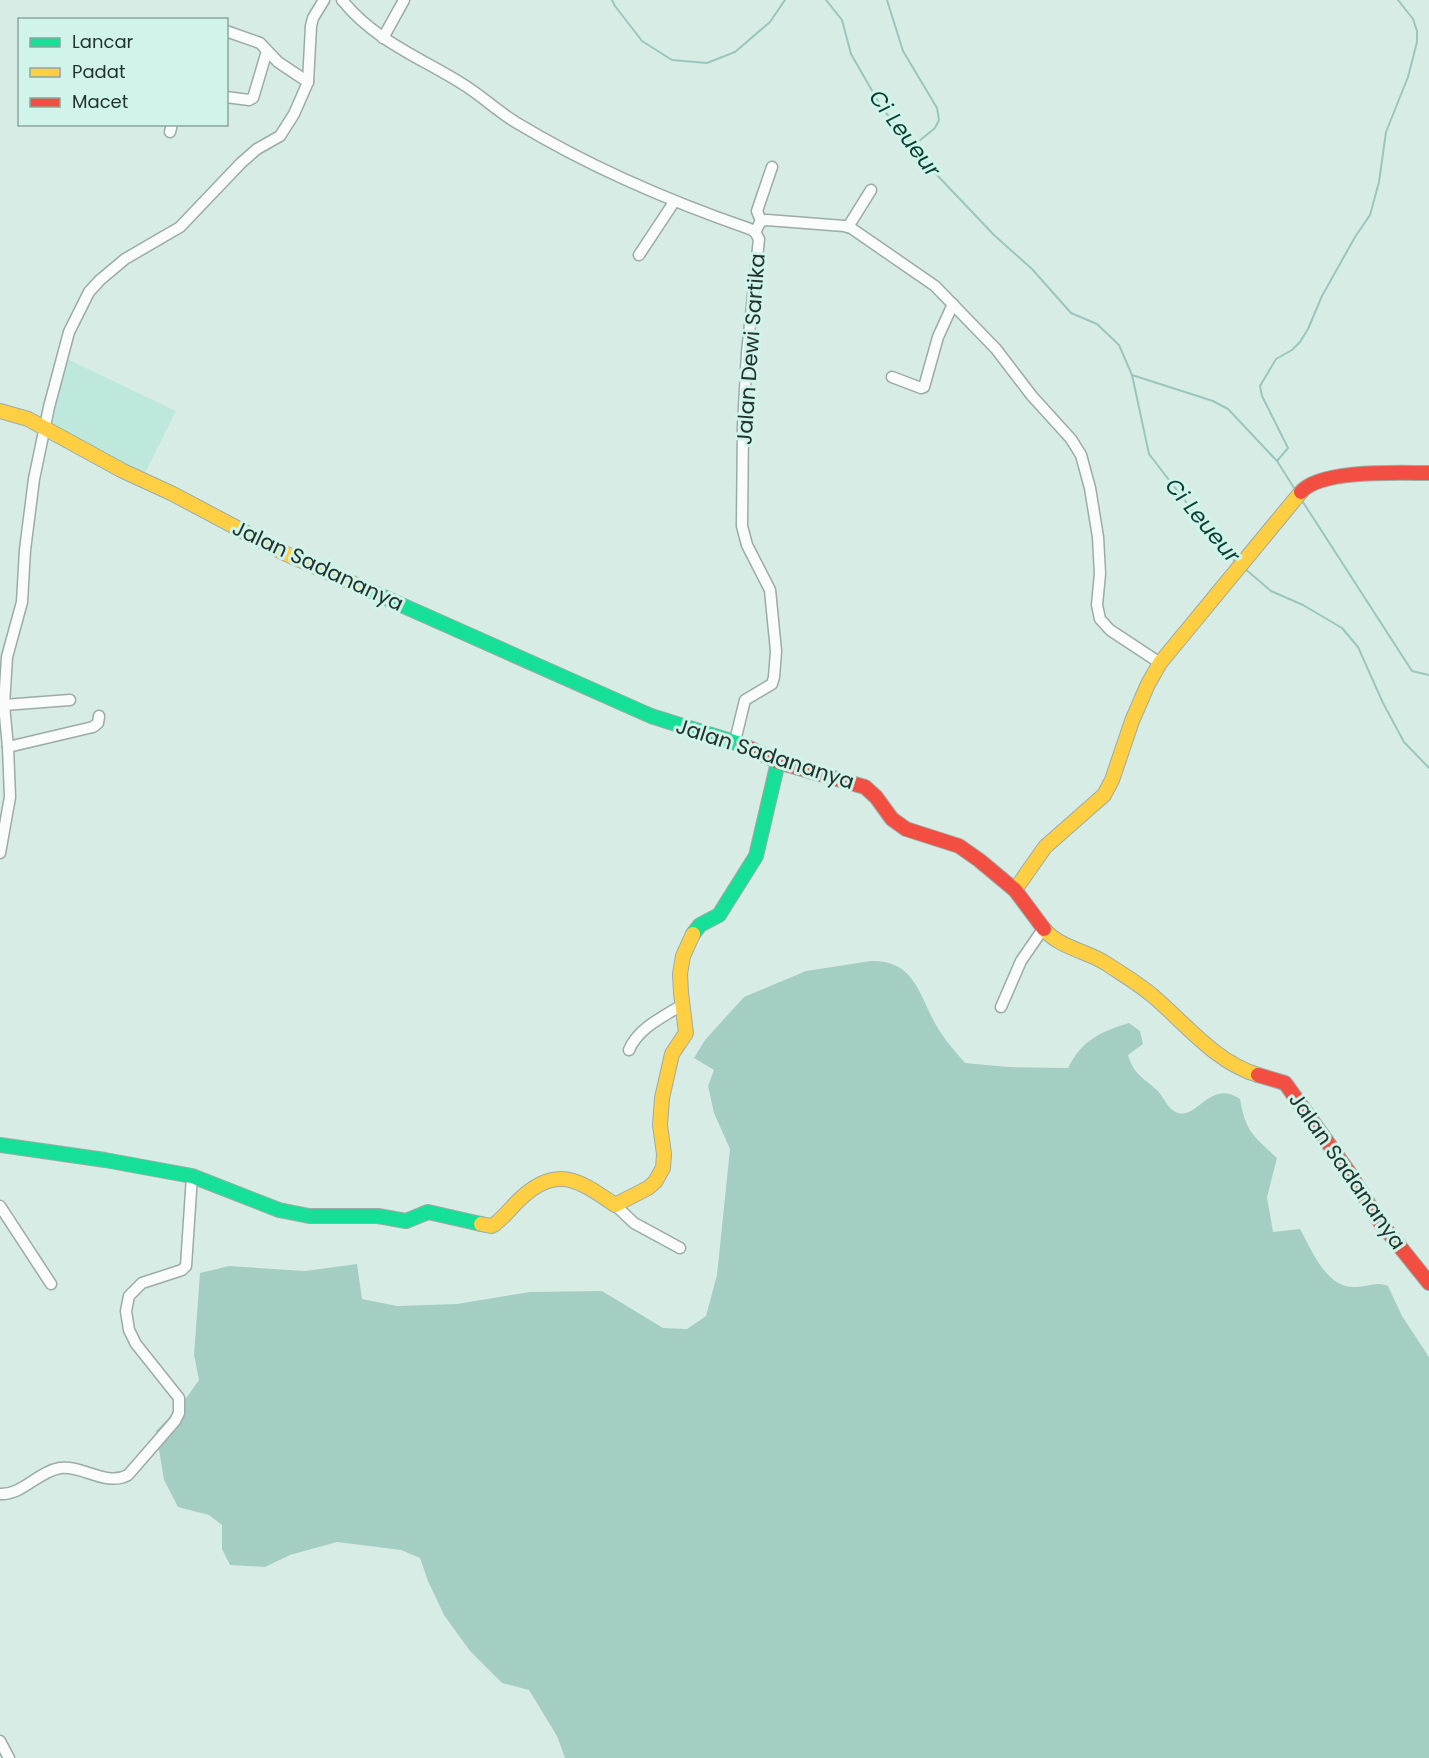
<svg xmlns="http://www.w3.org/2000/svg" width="1429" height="1758" font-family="Poppins,sans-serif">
	<rect width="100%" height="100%" fill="#d8ece6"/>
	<!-- green -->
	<polygon fill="#bfe8dd" points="65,358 176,411 143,477 48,423"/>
	<!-- forest -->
	<path fill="#a5cec3" d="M871,961c48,-1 48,40 70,72 7,11 16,20 24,30l43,4 60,1c14,-28 32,-36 61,-45l11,8 3,13 -15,11c6,19 14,22 29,35 6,6 10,17 17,21 21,14 35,-34 66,-12 6,34 13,36 37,59l-10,39 6,35 27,-3c12,21 26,60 56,58 12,0 20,-6 32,-1l14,30 27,41v401h-864l-8,-22 -28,-46 -27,-7 -32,-32 -26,-36 -16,-34 -8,-23 -19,-8 -64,-8 -47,13 -25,12 -35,-2 -8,-16v-24l-13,-10 -31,-8 -14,-27 -8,-49 26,-27 17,-24 -5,-25 6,-82 29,-7 76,5 52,-7 5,35 35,7 60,-2 73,-12 72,-1 61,37 24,1 19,-13 11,-41 13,-126 -16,-36 -6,-27 6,-16 -20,-12 11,-18 39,-43 62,-26z"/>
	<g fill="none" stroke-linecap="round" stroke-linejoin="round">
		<!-- stream -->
		<g stroke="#9ac7bc" stroke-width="2">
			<polyline points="612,0 615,6 642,41 672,60 707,63 735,52 770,22 785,0"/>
			<polyline points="826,0 842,20 851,54 882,108 936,174 994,235 1032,269 1071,313 1097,324 1119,345 1132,375 1149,454 1223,550 1235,561"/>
			<polyline points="887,0 903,51 937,108 939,120 935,128 913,146"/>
			<polyline points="1132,375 1213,401 1228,409 1277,461 1296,491"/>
			<polyline points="1277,461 1288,448 1262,396 1260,386 1276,359 1292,350 1300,342 1308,329 1322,296 1355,237 1370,215 1379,182 1386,132 1408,77 1417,42 1417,31 1413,19 1398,0"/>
			<polyline points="1301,499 1412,671 1429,675"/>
			<polyline points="1244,568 1271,591 1303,605 1342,628 1358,647 1383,703 1404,742 1429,768"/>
		</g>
		<!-- street casing -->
		<g stroke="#9caba7" stroke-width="13">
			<g id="street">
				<path d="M342,0c32,40 77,57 119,83 20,12 36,28 56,40 73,44 152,78 233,106l5,3 4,7 -12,114 -4,71 -1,102 5,19 23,45 6,61 -2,26 -2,7 -27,16 -10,41"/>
				<polyline points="226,31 260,43 278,62 308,82"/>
				<polyline points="383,38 404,0"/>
				<polyline points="226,97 249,100 253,98 267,51"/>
				<polyline points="170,132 172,124"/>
				<polyline points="761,221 757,211 772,167"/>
				<polyline points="848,227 871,190"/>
				<polyline points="755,232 761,221 767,220 844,226 851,228 935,286 996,349 1032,396 1071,439 1081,455 1090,488 1098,537 1100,574 1097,605 1100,619 1110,630 1160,663"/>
				<polyline points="639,255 674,202"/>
				<polyline points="892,377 921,388 924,387 938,337 953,304"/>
				<polyline points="4,705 70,700"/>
				<polyline points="8,747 93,727 98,723 99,716"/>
				<polyline points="0,853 10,797 8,747 4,705 7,657 22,602 25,550 34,479 49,407 69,332 89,292 100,280 125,259 180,227 241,163 257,149 280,136 294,114 308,82 311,26 313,18 324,0"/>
				<polyline points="1001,1007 1021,961 1043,929"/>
				<path d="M629,1050c9,-22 34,-33 53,-45"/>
				<polyline points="615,1205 634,1223 680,1248"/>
				<polyline points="0,1206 51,1284"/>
				<path d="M0,1494c23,1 37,-22 60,-26 23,-3 46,19 68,7l47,-54 4,-8v-15l-43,-54 -7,-14 -3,-19 3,-15 13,-13 40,-13 4,-4 6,-90"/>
				<polyline points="0,1741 9,1758"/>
			</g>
		</g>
		<!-- fast casing -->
		<g stroke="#9caba7" stroke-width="16">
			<g id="fast">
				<polyline points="361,587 651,716 743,745"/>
				<polyline points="693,934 700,925 719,915 756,856 778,762"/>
				<polyline points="0,1145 105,1160 192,1176 279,1210 309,1216 378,1216 406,1221 428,1212 481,1224"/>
			</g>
		</g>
		<!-- slow casing -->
		<g stroke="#9caba7" stroke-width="16">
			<g id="slow">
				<polyline points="0,411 28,419 123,471 173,494 284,553 361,587"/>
				<polyline points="1015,890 1045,847 1104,795 1112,780 1132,721 1148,684 1160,663 1301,492"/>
				<path d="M1044,929c15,19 44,22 63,35 15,10 32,20 46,32 33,28 62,66 105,79"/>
				<path d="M481,1224l10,2 4,-2c9,-7 15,-15 23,-23 37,-37 60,-22 97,4l33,-17 7,-6 8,-14 1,-14 -4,-29 2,-27 10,-44 14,-21 -5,-40 -1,-19 3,-18 10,-22"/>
			</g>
		</g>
		<!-- jam casing -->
		<g stroke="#9caba7" stroke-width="16">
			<g id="jam">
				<path d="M1301,492c20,-23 98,-19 128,-19"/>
				<polyline points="743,745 778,762 865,787 876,797 892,819 906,829 959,846 979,860 1015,890 1044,929"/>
				<polyline points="1258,1075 1285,1083 1348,1171 1380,1222 1429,1283"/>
			</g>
		</g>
		<!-- street -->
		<use href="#street" stroke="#f9fcfb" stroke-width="10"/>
		<!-- fast -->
		<use href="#fast" stroke="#16e098" stroke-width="14"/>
		<!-- slow -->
		<use href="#slow" stroke="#ffcf43" stroke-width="14"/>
		<!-- jam -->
		<use href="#jam" stroke="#f24e42" stroke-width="14"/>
	</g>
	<g text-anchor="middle" stroke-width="6" stroke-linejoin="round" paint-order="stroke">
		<!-- street labels -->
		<g font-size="21" fill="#24322e" stroke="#d0f4ea">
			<text transform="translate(751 349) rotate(-86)" y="7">Jalan Dewi Sartika</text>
			<text transform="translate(318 566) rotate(25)" y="7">Jalan Sadananya</text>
			<text transform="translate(765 754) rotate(18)" y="7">Jalan Sadananya</text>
			<text transform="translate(1347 1171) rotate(55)" y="7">Jalan Sadananya</text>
		</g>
		<!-- water labels -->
		<g font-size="22" font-style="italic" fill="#093e34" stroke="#d0f4ea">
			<text transform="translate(905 133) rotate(53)" y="8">Ci Leueur</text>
			<text transform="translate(1203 520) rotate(50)" y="8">Ci Leueur</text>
		</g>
	</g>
	<!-- legend -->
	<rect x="18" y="18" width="210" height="108" fill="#d0f4ea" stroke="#8ba69f" stroke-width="1.5"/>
	<rect x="30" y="38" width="30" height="9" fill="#16e098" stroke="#8ba69f" stroke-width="1.5"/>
	<text x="72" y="48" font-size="18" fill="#24322e">Lancar</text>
	<rect x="30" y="68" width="30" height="9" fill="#ffcf43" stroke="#8ba69f" stroke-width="1.5"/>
	<text x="72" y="78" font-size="18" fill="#24322e">Padat</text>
	<rect x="30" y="98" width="30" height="9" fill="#f24e42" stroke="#8ba69f" stroke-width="1.5"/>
	<text x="72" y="108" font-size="18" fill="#24322e">Macet</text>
</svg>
